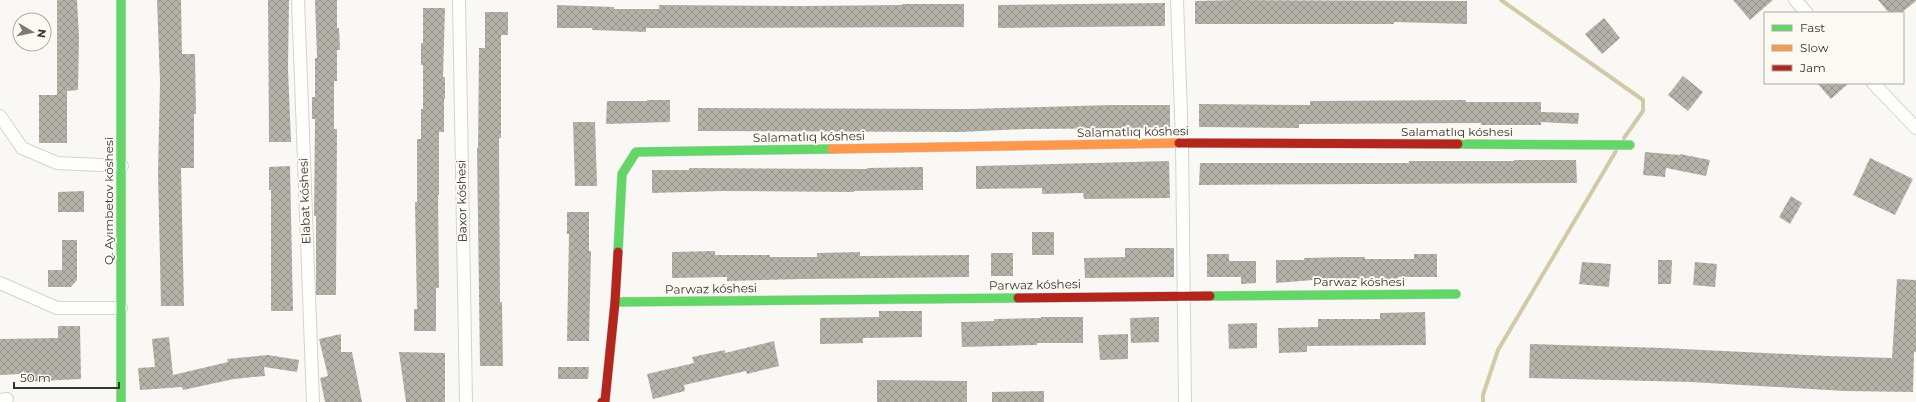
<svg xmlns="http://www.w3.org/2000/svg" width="1916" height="402" font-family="Montserrat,sans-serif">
	<defs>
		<pattern id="building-cross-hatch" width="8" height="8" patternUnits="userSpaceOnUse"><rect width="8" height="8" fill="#b5b3a9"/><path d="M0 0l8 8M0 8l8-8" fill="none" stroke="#94928a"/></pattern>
	</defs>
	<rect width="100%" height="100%" fill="#f9f8f4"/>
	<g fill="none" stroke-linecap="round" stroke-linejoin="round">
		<!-- stream -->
		<g stroke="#d2caa6" stroke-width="4">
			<polyline points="1501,0 1643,100 1643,111 1624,138"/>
			<polyline points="1483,402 1483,395 1498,350 1616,151"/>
		</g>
	</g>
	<!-- building -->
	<g fill="url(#building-cross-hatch)">
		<polygon points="57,0 77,0 79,37 78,90 67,91 67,143 39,143 39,95 57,95"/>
		<polygon points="157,0 181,0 182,54 195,54 196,114 194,114 194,168 181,168 184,306 161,306 158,173 160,82"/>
		<polygon points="268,0 289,0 288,69 291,142 269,142"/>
		<polygon points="315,0 337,0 337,28 339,28 340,50 337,50 337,81 334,81 334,129 337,129 336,295 316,295 316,216 314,216 315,119 312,119 312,97 315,97 315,58 317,58"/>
		<polygon points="1235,0 1467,1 1467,24 1394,22 1394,24 1195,24 1195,1"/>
		<polygon points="1733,0 1773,0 1750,20"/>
		<polygon points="1878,0 1916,0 1916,1 1901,13 1889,13"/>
		<polygon points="1165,3 1165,26 998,28 998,5"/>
		<polygon points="902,4 964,4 964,27 646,28 646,32 592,30 592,28 557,28 557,5 614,7 614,9 659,9 659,5 802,6 902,5"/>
		<polygon points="423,8 445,8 443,77 445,77 445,99 444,99 444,132 439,132 439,195 438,195 439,288 436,288 436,331 414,331 414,309 417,309 415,202 417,202 417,139 421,139 421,109 423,109 423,65 421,65 421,43 423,43"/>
		<polygon points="485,12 508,12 508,35 501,35 501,138 499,138 500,302 502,302 503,366 480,366 477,148 478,148 479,48 485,48"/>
		<polygon points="1604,18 1620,38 1602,54 1585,34"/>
		<polygon points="1683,76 1703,92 1688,111 1668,95"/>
		<polygon points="1817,83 1849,83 1831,99"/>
		<polygon points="647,100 670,100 670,122 606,124 607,101 647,101"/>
		<polygon points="1466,100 1466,102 1541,102 1541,112 1579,113 1578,124 1541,122 1541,125 1481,125 1481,123 1299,124 1299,128 1199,127 1199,104 1310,105 1310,101"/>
		<polygon points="1112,105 1170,105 1170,128 1025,129 961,132 698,131 698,108 968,109"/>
		<polygon points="573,122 595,122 597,186 575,186"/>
		<polygon points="1645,152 1680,155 1680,154 1710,160 1706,176 1666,168 1665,177 1643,175"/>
		<polygon points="1870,158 1913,179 1895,215 1853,195"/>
		<polygon points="1514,160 1576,160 1577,183 1199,185 1200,163 1409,163 1409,161 1514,161"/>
		<polygon points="1169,161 1170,198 1084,199 1083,193 1042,194 1042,188 976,189 976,166"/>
		<polygon points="290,166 293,311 271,311 271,190 269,190 269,167"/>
		<polygon points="923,167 923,190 854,191 854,192 723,191 652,193 652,170 689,170 689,168 867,169 867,168"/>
		<polygon points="84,191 84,212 58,212 58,192"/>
		<polygon points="1791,196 1802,203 1790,224 1779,217"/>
		<polygon points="567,212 589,212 589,251 591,251 589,341 567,341 569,234 567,234"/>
		<rect x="1032" y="232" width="22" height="23"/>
		<polygon points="62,240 77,240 77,280 71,287 48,287 48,270 62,270"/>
		<polygon points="1125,248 1174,248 1174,277 1085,278 1084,258 1125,257"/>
		<polygon points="715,251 715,255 770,255 770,257 817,257 817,253 860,252 860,256 969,255 969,277 802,279 727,281 727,277 672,278 672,252"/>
		<rect x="991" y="253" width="22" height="23"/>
		<polygon points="1207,254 1229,254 1229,261 1256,261 1256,283 1241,284 1241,277 1207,277"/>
		<polygon points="1414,254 1437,254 1437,277 1398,277 1398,282 1376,282 1376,279 1326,279 1276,283 1276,260 1304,260 1304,258 1343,257 1365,257 1365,259 1414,259"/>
		<polygon points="1658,260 1672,260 1671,284 1658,284"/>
		<polygon points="1582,262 1611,264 1609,287 1579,284"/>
		<polygon points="1695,262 1717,264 1715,287 1693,285"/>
		<polygon points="1897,279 1916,280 1916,352 1914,352 1913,392 1844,391 1691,382 1529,378 1530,344 1663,348 1828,356 1892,358"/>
		<polygon points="879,311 922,311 922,337 863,338 863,343 820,344 820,318 879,317"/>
		<polygon points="1425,312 1426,345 1307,346 1307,352 1279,353 1278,328 1318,327 1318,319 1380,319 1380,313"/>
		<polygon points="1041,317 1083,317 1083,343 1037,343 1037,345 962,347 961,322 994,321 994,319 1041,318"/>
		<polygon points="1159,317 1159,342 1131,343 1130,318"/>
		<polygon points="1257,323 1257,348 1229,349 1228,324"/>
		<polygon points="58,326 80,326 81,379 20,382 20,374 0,375 0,339 58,338"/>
		<polygon points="341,334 341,352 352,352 362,402 325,402 320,378 328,376 319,339"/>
		<polygon points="1128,334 1128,359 1100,360 1098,335"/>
		<polygon points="169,337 173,375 228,362 227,359 268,355 299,360 297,372 264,367 265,376 234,379 183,390 182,387 140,390 138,368 155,367 152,339"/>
		<polygon points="774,341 779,366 747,374 746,371 684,385 685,391 653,399 647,374 694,363 692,357 725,350 725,353"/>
		<polygon points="399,352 445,353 445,402 406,402"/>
		<polygon points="558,367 589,367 588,379 558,379"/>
		<polygon points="877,380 967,381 967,402 877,402"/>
		<polygon points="1044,391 1044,402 992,402 992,392"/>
	</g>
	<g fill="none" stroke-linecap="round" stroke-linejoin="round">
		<!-- street casing -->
		<g stroke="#d4d3d0" stroke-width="14">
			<g id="street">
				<polyline points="298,0 313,402"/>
				<polyline points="459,0 466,402"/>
				<polyline points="1177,0 1182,143 1185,402"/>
				<polyline points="1795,0 1807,13"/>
				<polyline points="1873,83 1916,128"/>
				<polyline points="0,116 22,148 57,163 122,166"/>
				<polyline points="0,283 57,308 121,308"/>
				<polyline points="0,400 7,399"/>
			</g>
		</g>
		<!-- fast casing -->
		<g stroke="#d4d3d0" stroke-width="10">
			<g id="fast">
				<polyline points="121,0 121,402"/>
				<polyline points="1458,144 1630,145"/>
				<polyline points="618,252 622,174 636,152 832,149"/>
				<polyline points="1210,296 1456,294"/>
				<polyline points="615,302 1018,298"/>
			</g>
		</g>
		<!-- slow casing -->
		<g stroke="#d4d3d0" stroke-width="10">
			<polyline id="slow" points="832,149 1179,143"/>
		</g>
		<!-- jam casing -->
		<g stroke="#d4d3d0" stroke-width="10">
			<g id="jam">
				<polyline points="1179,143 1458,144"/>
				<polyline points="1018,298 1210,296"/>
				<polyline points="602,402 605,401 615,302 618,252"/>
			</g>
		</g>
		<!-- street -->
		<use href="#street" stroke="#fefefd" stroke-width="12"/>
		<!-- fast -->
		<use href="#fast" stroke="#63d668" stroke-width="9"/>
		<!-- slow -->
		<use href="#slow" stroke="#ff974d" stroke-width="9"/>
		<!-- jam -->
		<use href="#jam" stroke="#b3261e" stroke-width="9"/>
	</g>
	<g text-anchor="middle" stroke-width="4" stroke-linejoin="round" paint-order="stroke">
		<!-- street labels -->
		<g font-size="12" fill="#363633" stroke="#fbf9f2">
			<text transform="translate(1133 132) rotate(-1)" y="4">Salamatlıq kóshesi</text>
			<text x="1457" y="136">Salamatlıq kóshesi</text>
			<text transform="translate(809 137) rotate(-1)" y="4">Salamatlıq kóshesi</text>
			<text transform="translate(109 201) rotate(-90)" y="4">Q. Ayımbetov kóshesi</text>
			<text transform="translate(305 201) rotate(-92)" y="4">Elabat kóshesi</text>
			<text transform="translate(462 201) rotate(-91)" y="4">Baxor kóshesi</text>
			<text x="1359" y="286">Parwaz kóshesi</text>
			<text transform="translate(1035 285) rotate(-1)" y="4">Parwaz kóshesi</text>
			<text transform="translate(711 289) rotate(-1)" y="4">Parwaz kóshesi</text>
		</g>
	</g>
	<!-- legend -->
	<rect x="1764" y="12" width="140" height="72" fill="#fbf9f2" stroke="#acaba6"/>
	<rect x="1772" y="25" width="20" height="6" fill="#63d668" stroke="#acaba6"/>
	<text x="1800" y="32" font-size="12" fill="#363633">Fast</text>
	<rect x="1772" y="45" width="20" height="6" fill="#ff974d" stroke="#acaba6"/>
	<text x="1800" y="52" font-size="12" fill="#363633">Slow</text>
	<rect x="1772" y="65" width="20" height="6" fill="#b3261e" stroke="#acaba6"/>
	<text x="1800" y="72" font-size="12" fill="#363633">Jam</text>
	<!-- north arrow -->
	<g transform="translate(32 32) rotate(99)"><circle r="19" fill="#fbf9f2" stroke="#acaba6"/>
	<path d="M0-3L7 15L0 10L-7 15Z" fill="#7a7a77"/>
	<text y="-6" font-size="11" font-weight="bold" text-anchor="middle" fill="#363633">N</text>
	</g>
	<!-- scale -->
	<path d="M14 382v6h105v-6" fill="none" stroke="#363633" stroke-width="2"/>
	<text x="20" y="382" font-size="12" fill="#363633" stroke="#fbf9f2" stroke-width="3" paint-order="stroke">50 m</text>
</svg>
